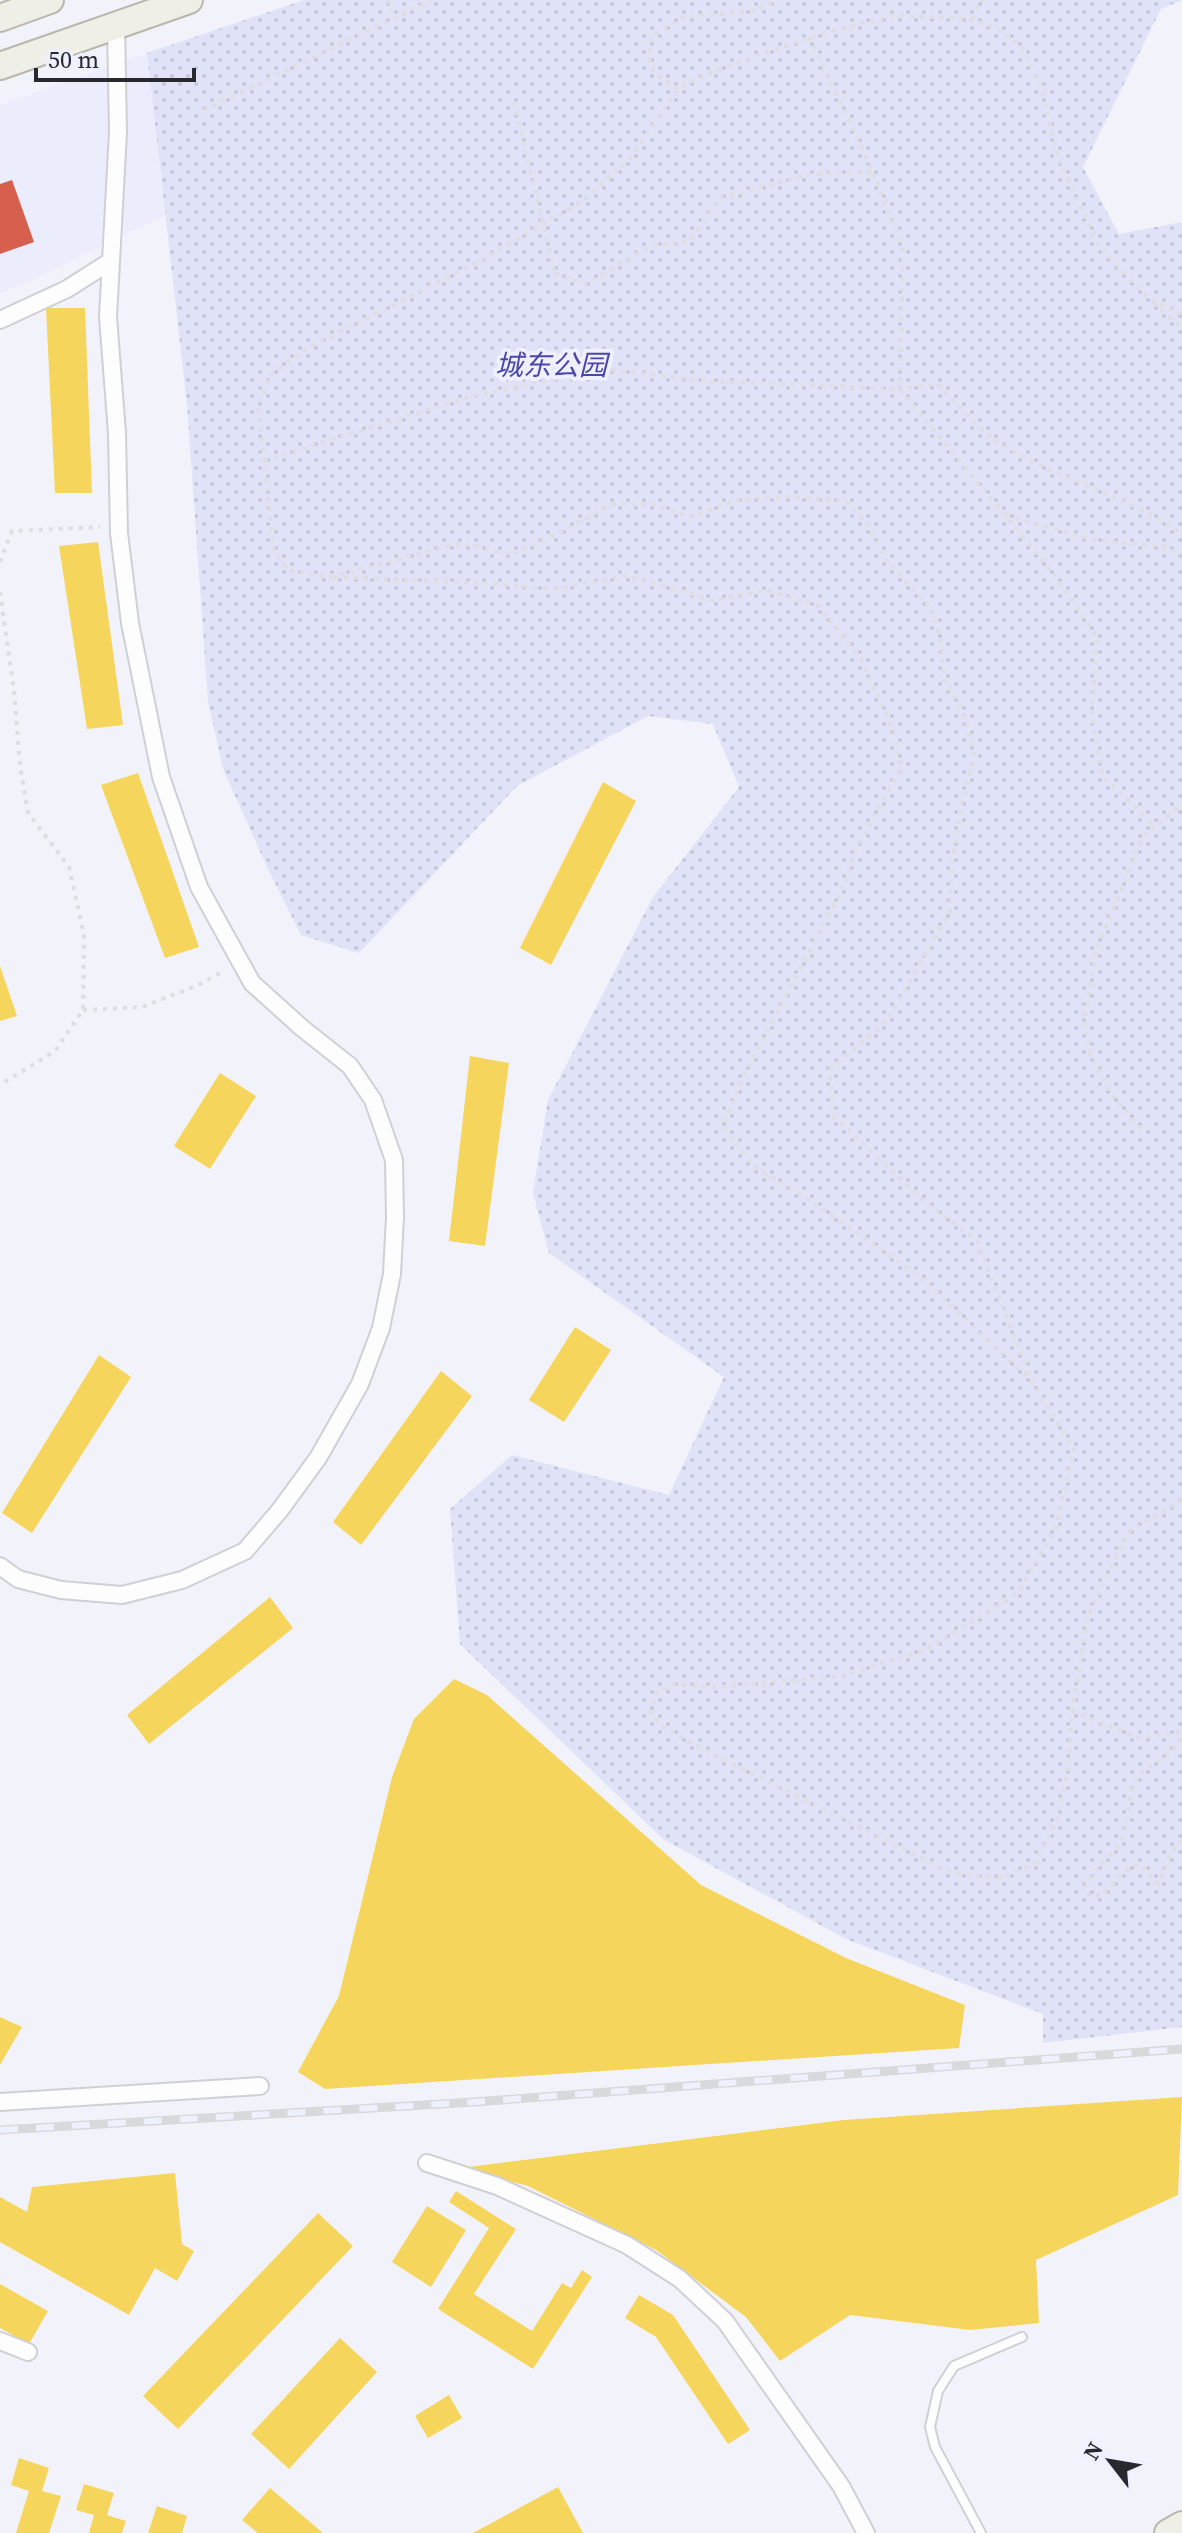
<svg xmlns="http://www.w3.org/2000/svg" width="1182" height="2533" font-family="'Source Serif 4','Noto Sans SC',serif">
	<defs>
		<pattern id="park-dots" width="8" height="8" patternUnits="userSpaceOnUse" patternTransform="scale(2)"><rect width="8" height="8" fill="#e0e2f8"/><path d="M2 2h.1M6 6h.1" fill="none" stroke="#c0c2d5" stroke-width="1.8" stroke-linecap="round"/></pattern>
	</defs>
	<rect width="100%" height="100%" fill="#f2f3fa"/>
	<!-- built -->
	<polygon fill="#ebecfc" points="147,53 165,215 20,286 0,293 0,105"/>
	<!-- park -->
	<polygon fill="url(#park-dots)" points="304,0 1182,0 1161,9 1083,167 1119,234 1182,222 1182,2027 1043,2043 1043,2014 846,1939 663,1839 460,1644 450,1509 512,1455 669,1495 724,1377 549,1253 533,1193 548,1100 653,897 739,787 713,724 648,716 517,786 359,953 301,935 268,869 223,769 208,701 187,404 147,53"/>
	<!-- homes -->
	<g fill="#f6d55c">
		<polygon points="46,308 85,308 92,493 55,493"/>
		<polygon points="98,542 123,725 87,729 59,546"/>
		<polygon points="138,773 199,947 165,958 101,785"/>
		<polygon points="603,782 636,801 551,965 520,948"/>
		<polygon points="0,966 17,1016 0,1021"/>
		<polygon points="470,1056 509,1063 485,1246 449,1241"/>
		<polygon points="220,1073 256,1096 210,1169 174,1146"/>
		<polygon points="575,1327 611,1350 564,1422 529,1400"/>
		<polygon points="99,1355 131,1377 32,1533 2,1513"/>
		<polygon points="441,1371 472,1396 361,1545 333,1522"/>
		<polygon points="270,1597 293,1628 149,1744 127,1715"/>
		<polygon points="454,1679 487,1695 701,1885 846,1958 965,2005 959,2048 325,2089 298,2072 339,1996 392,1777 414,1719"/>
		<polygon points="0,2017 22,2027 0,2065"/>
		<polygon points="1182,2097 1178,2195 1036,2260 1039,2323 970,2330 850,2315 780,2361 746,2317 656,2250 528,2186 460,2168 844,2120"/>
		<polygon points="175,2173 182,2244 194,2251 177,2281 155,2268 129,2315 0,2242 0,2197 27,2212 32,2187"/>
		<polygon points="456,2191 516,2229 474,2294 532,2331 562,2283 571,2288 582,2270 592,2277 533,2369 438,2309 489,2228 449,2202"/>
		<polygon points="427,2206 466,2230 431,2287 392,2262"/>
		<polygon points="318,2213 353,2246 178,2429 143,2396"/>
		<polygon points="0,2284 48,2311 29,2344 0,2328"/>
		<polygon points="639,2295 673,2315 750,2430 728,2444 656,2337 625,2318"/>
		<polygon points="340,2338 377,2372 289,2469 251,2434"/>
		<polygon points="449,2395 462,2418 428,2438 415,2416"/>
		<polygon points="19,2458 49,2468 42,2491 61,2496 49,2533 16,2533 29,2491 11,2485"/>
		<polygon points="84,2484 114,2493 107,2515 126,2521 122,2533 89,2533 94,2515 76,2510"/>
		<polygon points="558,2487 583,2533 473,2533"/>
		<polygon points="270,2488 323,2533 258,2533 242,2520"/>
		<polygon points="157,2506 187,2516 182,2533 148,2533"/>
	</g>
	<!-- shops -->
	<polygon fill="#d6604d" points="12,180 34,242 0,254 0,184"/>
	<g fill="none" stroke-linecap="round" stroke-linejoin="round">
		<!-- service casing -->
		<g stroke="#cfd0d6" stroke-width="12">
			<polyline id="service" points="981,2533 935,2447 930,2427 938,2391 954,2366 1022,2337"/>
		</g>
		<!-- minor casing -->
		<g stroke="#cfd0d6" stroke-width="20">
			<g id="minor">
				<polyline points="0,320 67,289 111,261"/>
				<polyline points="0,1566 18,1579 61,1590 122,1595 182,1580 245,1551 280,1510 318,1458 360,1384 381,1328 392,1274 395,1217 394,1160 373,1100 350,1066 302,1028 252,983 199,887 161,777 130,623 119,533 117,433 108,317 118,132 116,25"/>
				<polyline points="0,2102 260,2086"/>
				<polyline points="427,2163 497,2186 627,2245 680,2279 725,2321 841,2486 866,2533"/>
				<polyline points="0,2341 28,2352"/>
			</g>
		</g>
		<!-- primary casing -->
		<g stroke="#b9b7ac" stroke-width="30">
			<g id="primary">
				<polyline points="0,18 50,0"/>
				<polyline points="0,66 189,0"/>
				<polyline points="1168,2533 1182,2525"/>
			</g>
		</g>
		<!-- path -->
		<g stroke="#dedee0" stroke-width="4" stroke-dasharray="4 6" stroke-linecap="butt">
			<polyline points="388,0 395,18"/>
			<polyline points="972,19 981,0"/>
			<path d="M810,37l63,135 30,77 -3,140 37,-5c16,15 31,34 48,48 59,46 137,58 197,103"/>
			<path d="M679,88c-28,-15 -34,-20 -27,-52l32,-19 70,-6 23,-11"/>
			<polyline points="204,110 432,0"/>
			<polyline points="555,274 586,284 650,246 690,241 720,198 810,174 873,172"/>
			<polyline points="1154,303 1182,328"/>
			<polyline points="1182,314 1150,300 1097,244 1058,157 1041,86 1022,47 1001,31 972,19 895,15 810,37 709,73 679,88 627,162 582,201 478,262 304,350 271,374 258,407 274,552 290,571 329,577 462,543 511,555 569,528 610,504 653,504 689,517 741,499 792,497 846,501 869,527 887,562 932,609 941,645 944,680 963,712 975,755 963,799 951,867 950,911 887,1021 830,1069 833,1116 925,1202 977,1241 1032,1381 1074,1449 1056,1527 1018,1593 926,1650 840,1676 717,1687 674,1684 656,1693 651,1711 660,1725 693,1744 952,1873 1002,1878 1036,1863 1057,1819 1069,1764 1072,1711 1088,1616 1127,1533 1182,1500"/>
			<polyline points="264,461 472,396 602,369 707,381 900,389 1053,573 1097,637 1092,715 1102,776 1155,826"/>
			<polyline points="1006,515 1094,540 1165,547 1182,554"/>
			<polyline points="0,562 12,531 100,527"/>
			<polyline points="334,577 466,582 555,589 625,576 713,600 766,590 819,606 862,661 894,732 901,768 855,850 846,882 743,1077 723,1126 753,1166 809,1200 919,1276 1030,1379"/>
			<polyline points="0,592 14,691 20,766 28,813 69,867 84,935 83,1010 55,1051 0,1085"/>
			<polyline points="83,1010 142,1007 198,985 224,971"/>
			<polyline points="1141,1129 1113,1096 1090,1054 1084,1018 1097,950 1142,837 1182,804"/>
			<path d="M1072,1711l67,27 39,-6 4,4c-7,21 -33,25 -45,43 -11,17 -6,41 -15,60 -10,19 -31,30 -37,50l5,7 12,-1 29,-30c14,1 16,4 22,16l6,3 12,-32 11,-12"/>
		</g>
		<!-- service -->
		<use href="#service" stroke="#fdfdfe" stroke-width="8"/>
		<!-- minor -->
		<use href="#minor" stroke="#fdfdfe" stroke-width="16"/>
		<!-- primary -->
		<use href="#primary" stroke="#efefe7" stroke-width="26"/>
		<!-- rail casing -->
		<g stroke="#d8d9db" stroke-width="9">
			<polyline id="rail" points="0,2130 475,2102 1182,2049"/>
		</g>
		<!-- rail -->
		<use href="#rail" stroke="#eef0fe" stroke-width="6" stroke-dasharray="18" stroke-linecap="butt"/>
		<!-- path-bridge -->
		<polyline stroke="#dedee0" stroke-width="4" stroke-dasharray="4 6" stroke-linecap="butt" points="514,102 555,274"/>
	</g>
	<g text-anchor="middle" stroke-width="8" stroke-linejoin="round" paint-order="stroke">
		<!-- park labels -->
		<g font-size="28" font-style="italic" fill="#4c47a7" stroke="#eef0fe">
			<text x="551" y="375">城东公园</text>
		</g>
	</g>
	<!-- north arrow -->
	<g transform="translate(1110 2461) rotate(301)" stroke="#eef0fe" stroke-width="6" paint-order="stroke">
	<path d="M0-6L14 30L0 20L-14 30Z" fill="#28292e"/>
	<text y="-12" font-size="22" font-weight="bold" text-anchor="middle" fill="#28292e">N</text>
	</g>
	<!-- scale -->
	<path d="M36 68v12h158v-12" fill="none" stroke="#28292e" stroke-width="4"/>
	<text x="48" y="68" font-size="24" fill="#28292e" stroke="#eef0fe" stroke-width="6" paint-order="stroke">50 m</text>
</svg>
